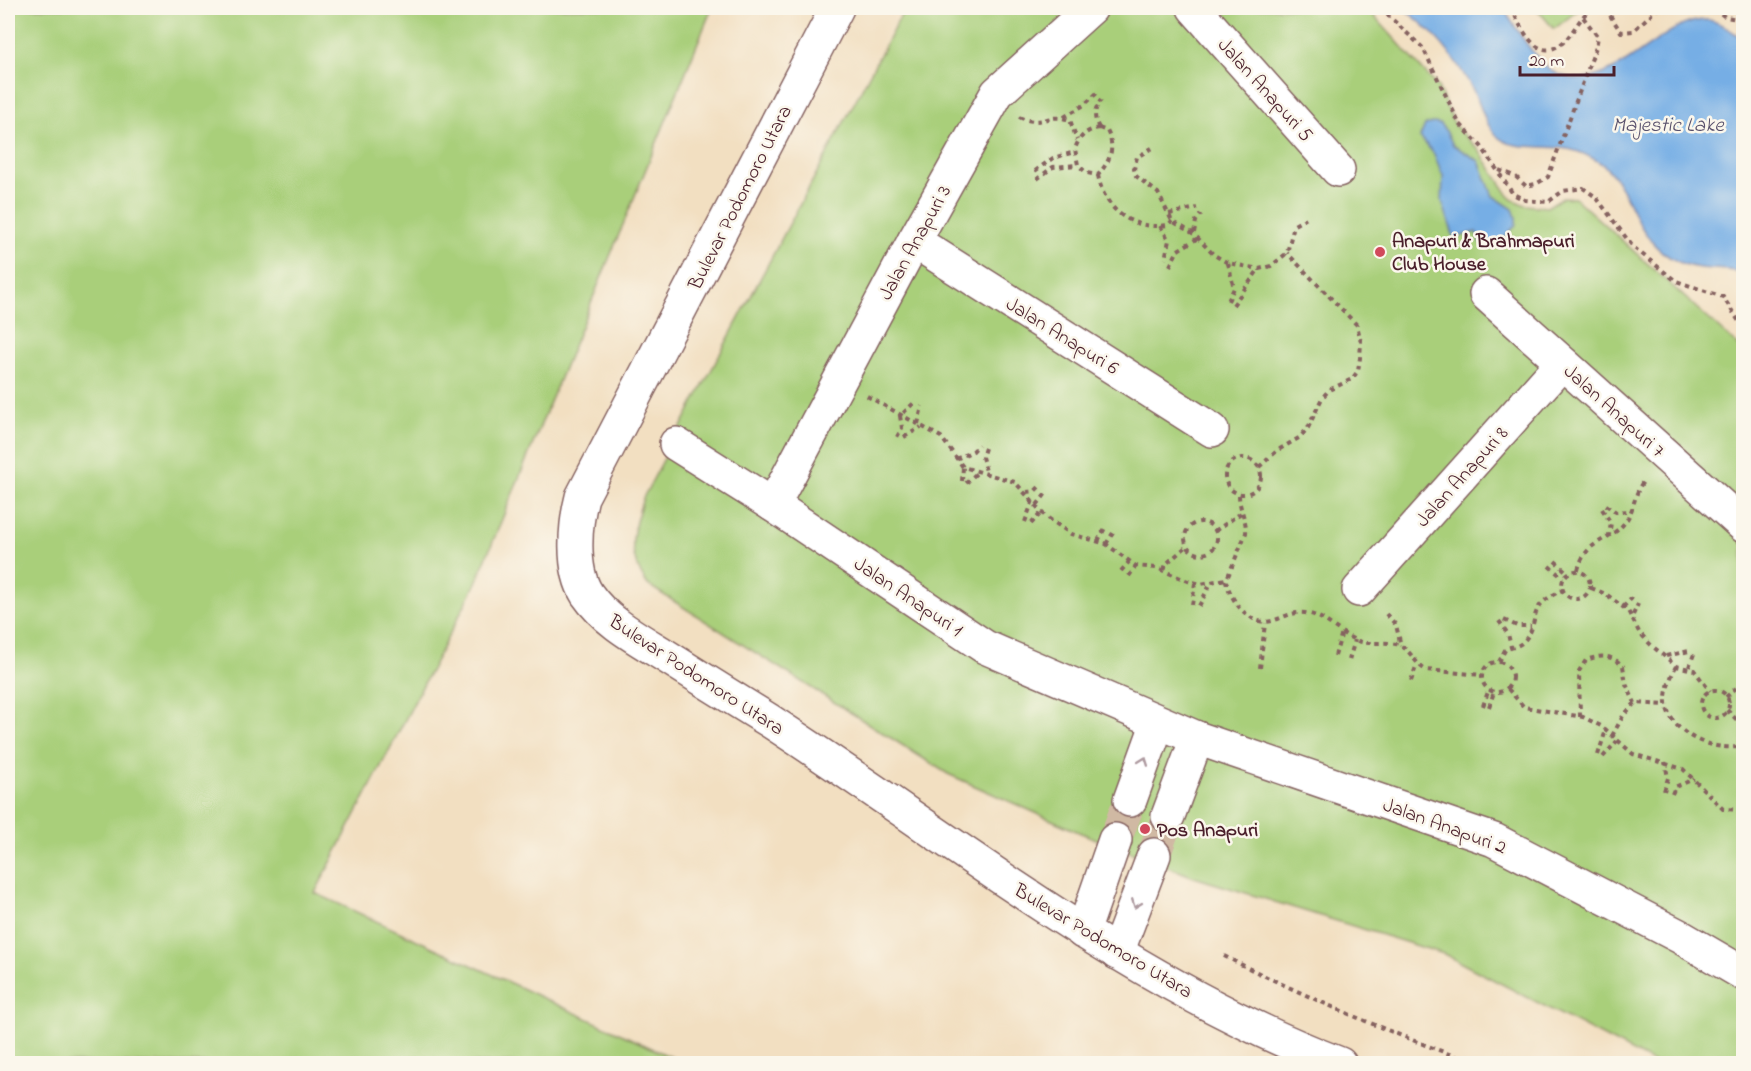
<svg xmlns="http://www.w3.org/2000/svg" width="1751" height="1071" font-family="'Indie Flower',sans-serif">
	<rect width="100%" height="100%" fill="#fbf7ec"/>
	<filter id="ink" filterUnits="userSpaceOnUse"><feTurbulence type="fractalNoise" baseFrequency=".0167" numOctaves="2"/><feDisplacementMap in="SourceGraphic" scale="12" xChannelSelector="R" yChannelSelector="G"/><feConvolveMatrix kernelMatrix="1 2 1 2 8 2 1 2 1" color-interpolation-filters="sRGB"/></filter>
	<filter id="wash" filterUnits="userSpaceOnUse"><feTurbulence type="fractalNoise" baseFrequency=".008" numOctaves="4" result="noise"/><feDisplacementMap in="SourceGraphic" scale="24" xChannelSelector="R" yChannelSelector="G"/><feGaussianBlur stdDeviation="1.35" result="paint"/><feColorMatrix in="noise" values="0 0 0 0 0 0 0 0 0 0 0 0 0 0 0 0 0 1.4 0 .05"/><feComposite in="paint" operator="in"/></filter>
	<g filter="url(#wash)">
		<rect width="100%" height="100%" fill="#f2dfc1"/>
		<!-- green -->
		<g fill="#a9cf7a" stroke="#7a7752" stroke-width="1.5">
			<polygon points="8,8 712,8 475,585 315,893 684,1063 8,1063"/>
			<path d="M905,8h462l71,79 17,39 23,23 33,50 14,6 22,2 16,-10 12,1 168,152v713h-89l-210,-109 -250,-77 -113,-44 -133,-59 -300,-189c-23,-33 -16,-51 -5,-87z"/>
			<polygon points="1536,8 1581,8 1554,29"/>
		</g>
		<!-- water -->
		<g fill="#76aee5" stroke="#606688" stroke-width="1.5">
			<path d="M1402,8h101c12,18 32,53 51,64 57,31 104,-55 154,-52 11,1 27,13 36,20l-1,233c-20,-6 -41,-1 -62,-10 -54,-22 -46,-85 -89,-105 -9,-5 -21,-9 -31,-10 -19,-3 -51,3 -65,-13 -12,-12 -15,-30 -23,-45 -17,-32 -41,-61 -71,-82z"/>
			<polygon points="1433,123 1440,124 1446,131 1453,145 1479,161 1493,196 1513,209 1516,217 1516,225 1496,246 1481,243 1476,232 1454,238 1442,201 1443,176 1434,154 1420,137 1425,125"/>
		</g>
	</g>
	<g filter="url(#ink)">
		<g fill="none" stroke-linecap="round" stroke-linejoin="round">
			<!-- minor-tunnel -->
			<g stroke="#d0b9a3" stroke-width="33" stroke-dasharray="33 16" stroke-linecap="butt">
				<polyline points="1115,840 1130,800"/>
				<polyline points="1154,855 1168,816"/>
			</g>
			<!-- minor casing -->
			<g stroke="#856260" stroke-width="36">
				<g id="minor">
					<polyline points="1194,8 1338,170"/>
					<polyline points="914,241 1212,430"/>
					<polyline points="1486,294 1744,526"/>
					<polyline points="676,444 773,505 985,647 1197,738 1494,840 1679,936 1744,974"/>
					<polyline points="773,505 914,241 997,93 1091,8"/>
					<polyline points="1359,590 1562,363"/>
					<polyline points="1130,800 1158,722"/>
					<polyline points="1168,816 1197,738"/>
					<polyline points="1083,932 1115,840"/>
					<polyline points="1117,953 1154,855"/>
				</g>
			</g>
			<!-- tertiary casing -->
			<g stroke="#856260" stroke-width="36">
				<path id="tertiary" d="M837,8l-255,489c-7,27 -11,72 5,97 20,29 52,45 82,64 33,21 67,42 101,63 185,120 361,263 570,343"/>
			</g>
			<!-- path -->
			<g stroke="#856260" stroke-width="4" stroke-dasharray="4.5 4.5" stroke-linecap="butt">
				<polyline points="1380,8 1423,48 1459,123 1481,146 1513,194 1525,200 1548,202 1563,191 1583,188 1596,197 1633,247 1676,281 1723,297 1744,329"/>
				<path d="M1511,8c9,16 24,56 50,36 12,-9 18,-27 31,-36"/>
				<polyline points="1605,8 1621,32 1633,31 1658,8"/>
				<polyline points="1714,8 1725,17 1744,20"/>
				<path d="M1019,117c24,11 28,-5 51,3l7,20"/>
				<polyline points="1064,117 1084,105 1098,92"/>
				<path d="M1099,128l8,3c9,17 3,30 -9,44l-11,-2 -9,-8 -3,-16c4,-12 11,-19 24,-21z"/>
				<path d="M1099,128c-6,-11 -5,-19 2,-28"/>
				<polyline points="1152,148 1137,157 1134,169 1136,176 1158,193 1172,221 1194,234 1214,255 1228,263 1259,269 1271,266 1287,253 1294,225 1307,218"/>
				<polyline points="1499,170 1515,176 1526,186 1536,184 1548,177 1596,47 1598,37 1583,17"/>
				<polyline points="1035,171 1053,158 1075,152"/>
				<path d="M1098,175c6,35 34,56 70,50l4,-4"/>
				<polyline points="1037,179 1053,167 1078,165"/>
				<polyline points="1169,214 1197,208"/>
				<polyline points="1160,226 1169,240 1165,259"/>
				<polyline points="1194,233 1196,221 1201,214"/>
				<polyline points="1170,266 1178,250 1198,238"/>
				<polyline points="1228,301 1234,288 1228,263"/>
				<polyline points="1233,305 1259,269"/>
				<polyline points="867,396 941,437 963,467 1015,482 1045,516 1071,534 1106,544 1136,566 1157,568 1188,581 1201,584 1226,579"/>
				<polyline points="918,424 922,406"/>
				<polyline points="897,437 902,428 900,416 916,401"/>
				<polyline points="904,437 921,427"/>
				<polyline points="985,448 982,457 986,471"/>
				<circle cx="1243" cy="476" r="18"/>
				<polyline points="956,459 973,451 979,445"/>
				<polyline points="1259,467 1278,450 1299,438 1308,428 1322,398 1329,390 1352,379 1358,371 1360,358 1361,342 1357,325 1287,253"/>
				<polyline points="962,481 963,467"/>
				<polyline points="966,483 979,471"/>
				<polyline points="1027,492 1035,491 1040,486"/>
				<path d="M1239,495c0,14 8,25 7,38l-20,48c4,14 12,29 26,37 19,12 33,-8 53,-5 22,3 33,21 53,28 14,5 33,-2 45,6 10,7 13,18 23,23l56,5"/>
				<polyline points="1037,505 1048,491"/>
				<polyline points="1606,505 1616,512 1630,511"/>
				<polyline points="1602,509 1611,523 1609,535"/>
				<polyline points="1025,522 1033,500"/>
				<circle cx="1201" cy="538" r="16"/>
				<polyline points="1031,524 1042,512"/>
				<polyline points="1215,531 1241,513"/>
				<polyline points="1098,541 1106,526"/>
				<polyline points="1106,544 1113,533"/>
				<polyline points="1555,561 1568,573"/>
				<polyline points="1549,566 1563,578"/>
				<polyline points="1164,570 1166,564 1187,546"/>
				<path d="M1578,570c8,-32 32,-27 48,-49 9,-13 8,-29 19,-42"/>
				<circle cx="1576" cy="585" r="14"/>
				<polyline points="1121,571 1129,562"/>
				<polyline points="1129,576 1136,566"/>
				<polyline points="1591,588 1606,594 1628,611 1639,632 1651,645 1676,666 1694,670 1710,691"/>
				<polyline points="1192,605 1195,583"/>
				<polyline points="1199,606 1211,583"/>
				<polyline points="1623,607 1632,598"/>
				<polyline points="1386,614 1396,625 1401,646"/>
				<polyline points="1633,615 1638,604"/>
				<polyline points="1504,620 1517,626 1531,626"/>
				<polyline points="1499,621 1508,634 1511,647"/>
				<polyline points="1335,656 1342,632"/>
				<polyline points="1666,656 1689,651"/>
				<polyline points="1349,660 1355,640"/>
				<path d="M1499,662l6,-12c6,-3 13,-3 18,-8 20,-20 -1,-34 40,-52"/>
				<circle cx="1497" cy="677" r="15"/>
				<path d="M1676,666c-6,13 -14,31 -8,45 10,27 49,41 75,35"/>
				<polyline points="1689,667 1694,654"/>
				<polyline points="1260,668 1265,623"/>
				<polyline points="1411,681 1417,664"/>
				<polyline points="1508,689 1524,707 1583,717 1603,727 1633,754 1683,769 1723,809 1744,810"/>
				<circle cx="1715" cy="704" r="14"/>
				<polyline points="1726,697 1744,681"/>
				<polyline points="1483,706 1489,689"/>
				<polyline points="1489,707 1494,692"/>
				<polyline points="1727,710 1744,727"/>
				<path d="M1580,717l-1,-46 7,-11c16,-5 24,-6 37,6l3,18 9,19"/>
				<polyline points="1612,736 1623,716 1635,703 1666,705"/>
				<polyline points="1598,755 1606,730"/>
				<polyline points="1603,757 1617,741"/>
				<polyline points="1664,791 1668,778 1665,762"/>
				<polyline points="1672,794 1675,787 1694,779"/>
				<path d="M1224,956c82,41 165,77 253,108"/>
			</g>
			<!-- minor -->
			<use href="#minor" stroke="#fff" stroke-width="33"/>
			<!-- tertiary -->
			<use href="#tertiary" stroke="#fff" stroke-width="33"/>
		</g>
		<!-- one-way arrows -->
		<defs><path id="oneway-chevron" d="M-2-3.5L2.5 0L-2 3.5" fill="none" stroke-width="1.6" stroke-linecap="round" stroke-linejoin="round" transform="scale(1.5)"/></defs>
		<g stroke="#ae9aa0">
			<use href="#oneway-chevron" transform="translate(1144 761) rotate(-70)"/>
			<use href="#oneway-chevron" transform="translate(1136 904) rotate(111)"/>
		</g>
	</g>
	<!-- markers -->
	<g fill="#d1495b" stroke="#fbf7ec" stroke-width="2">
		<circle cx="1380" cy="252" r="6"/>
		<circle cx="1145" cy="829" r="6"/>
	</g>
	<g text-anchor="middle" stroke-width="5" stroke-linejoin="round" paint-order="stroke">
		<!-- street labels -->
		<g font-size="20" fill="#4a1f2b" stroke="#fbf7ec">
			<text transform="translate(1266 89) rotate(48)" y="7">Jalan Anapuri 5</text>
			<text transform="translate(739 197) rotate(-63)" y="7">Bulevar Podomoro Utara</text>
			<text transform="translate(914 242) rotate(-61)" y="7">Jalan Anapuri 3</text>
			<text transform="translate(1063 335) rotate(32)" y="7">Jalan Anapuri 6</text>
			<text transform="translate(1615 410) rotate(42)" y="7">Jalan Anapuri 7</text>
			<text transform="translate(1461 476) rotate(-48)" y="7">Jalan Anapuri 8</text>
			<text transform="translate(909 596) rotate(34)" y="7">Jalan Anapuri 1</text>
			<text transform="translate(697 674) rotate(33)" y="7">Bulevar Podomoro Utara</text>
			<text transform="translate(1445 825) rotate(20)" y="7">Jalan Anapuri 2</text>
			<text transform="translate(1104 940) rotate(31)" y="7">Bulevar Podomoro Utara</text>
		</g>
		<!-- poi labels -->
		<g font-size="20" font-weight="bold" fill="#4a1f2b" stroke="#fbf7ec" text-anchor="start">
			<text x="1392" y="247">Anapuri &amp; Brahmapuri<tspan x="1392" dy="23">Club House</tspan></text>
			<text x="1157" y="836">Pos Anapuri</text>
		</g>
		<!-- water labels -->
		<g font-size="21" font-style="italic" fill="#59516c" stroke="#fbf7ec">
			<text x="1668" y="131">Majestic Lake</text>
		</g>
	</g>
	<!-- margin -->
	<rect width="1751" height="1071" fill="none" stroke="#fbf7ec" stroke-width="30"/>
	<!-- scale -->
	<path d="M1520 66v9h94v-9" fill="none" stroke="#4a1f2b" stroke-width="3"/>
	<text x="1529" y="66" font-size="18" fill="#4a1f2b" stroke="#fbf7ec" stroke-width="4.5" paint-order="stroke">20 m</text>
</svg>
